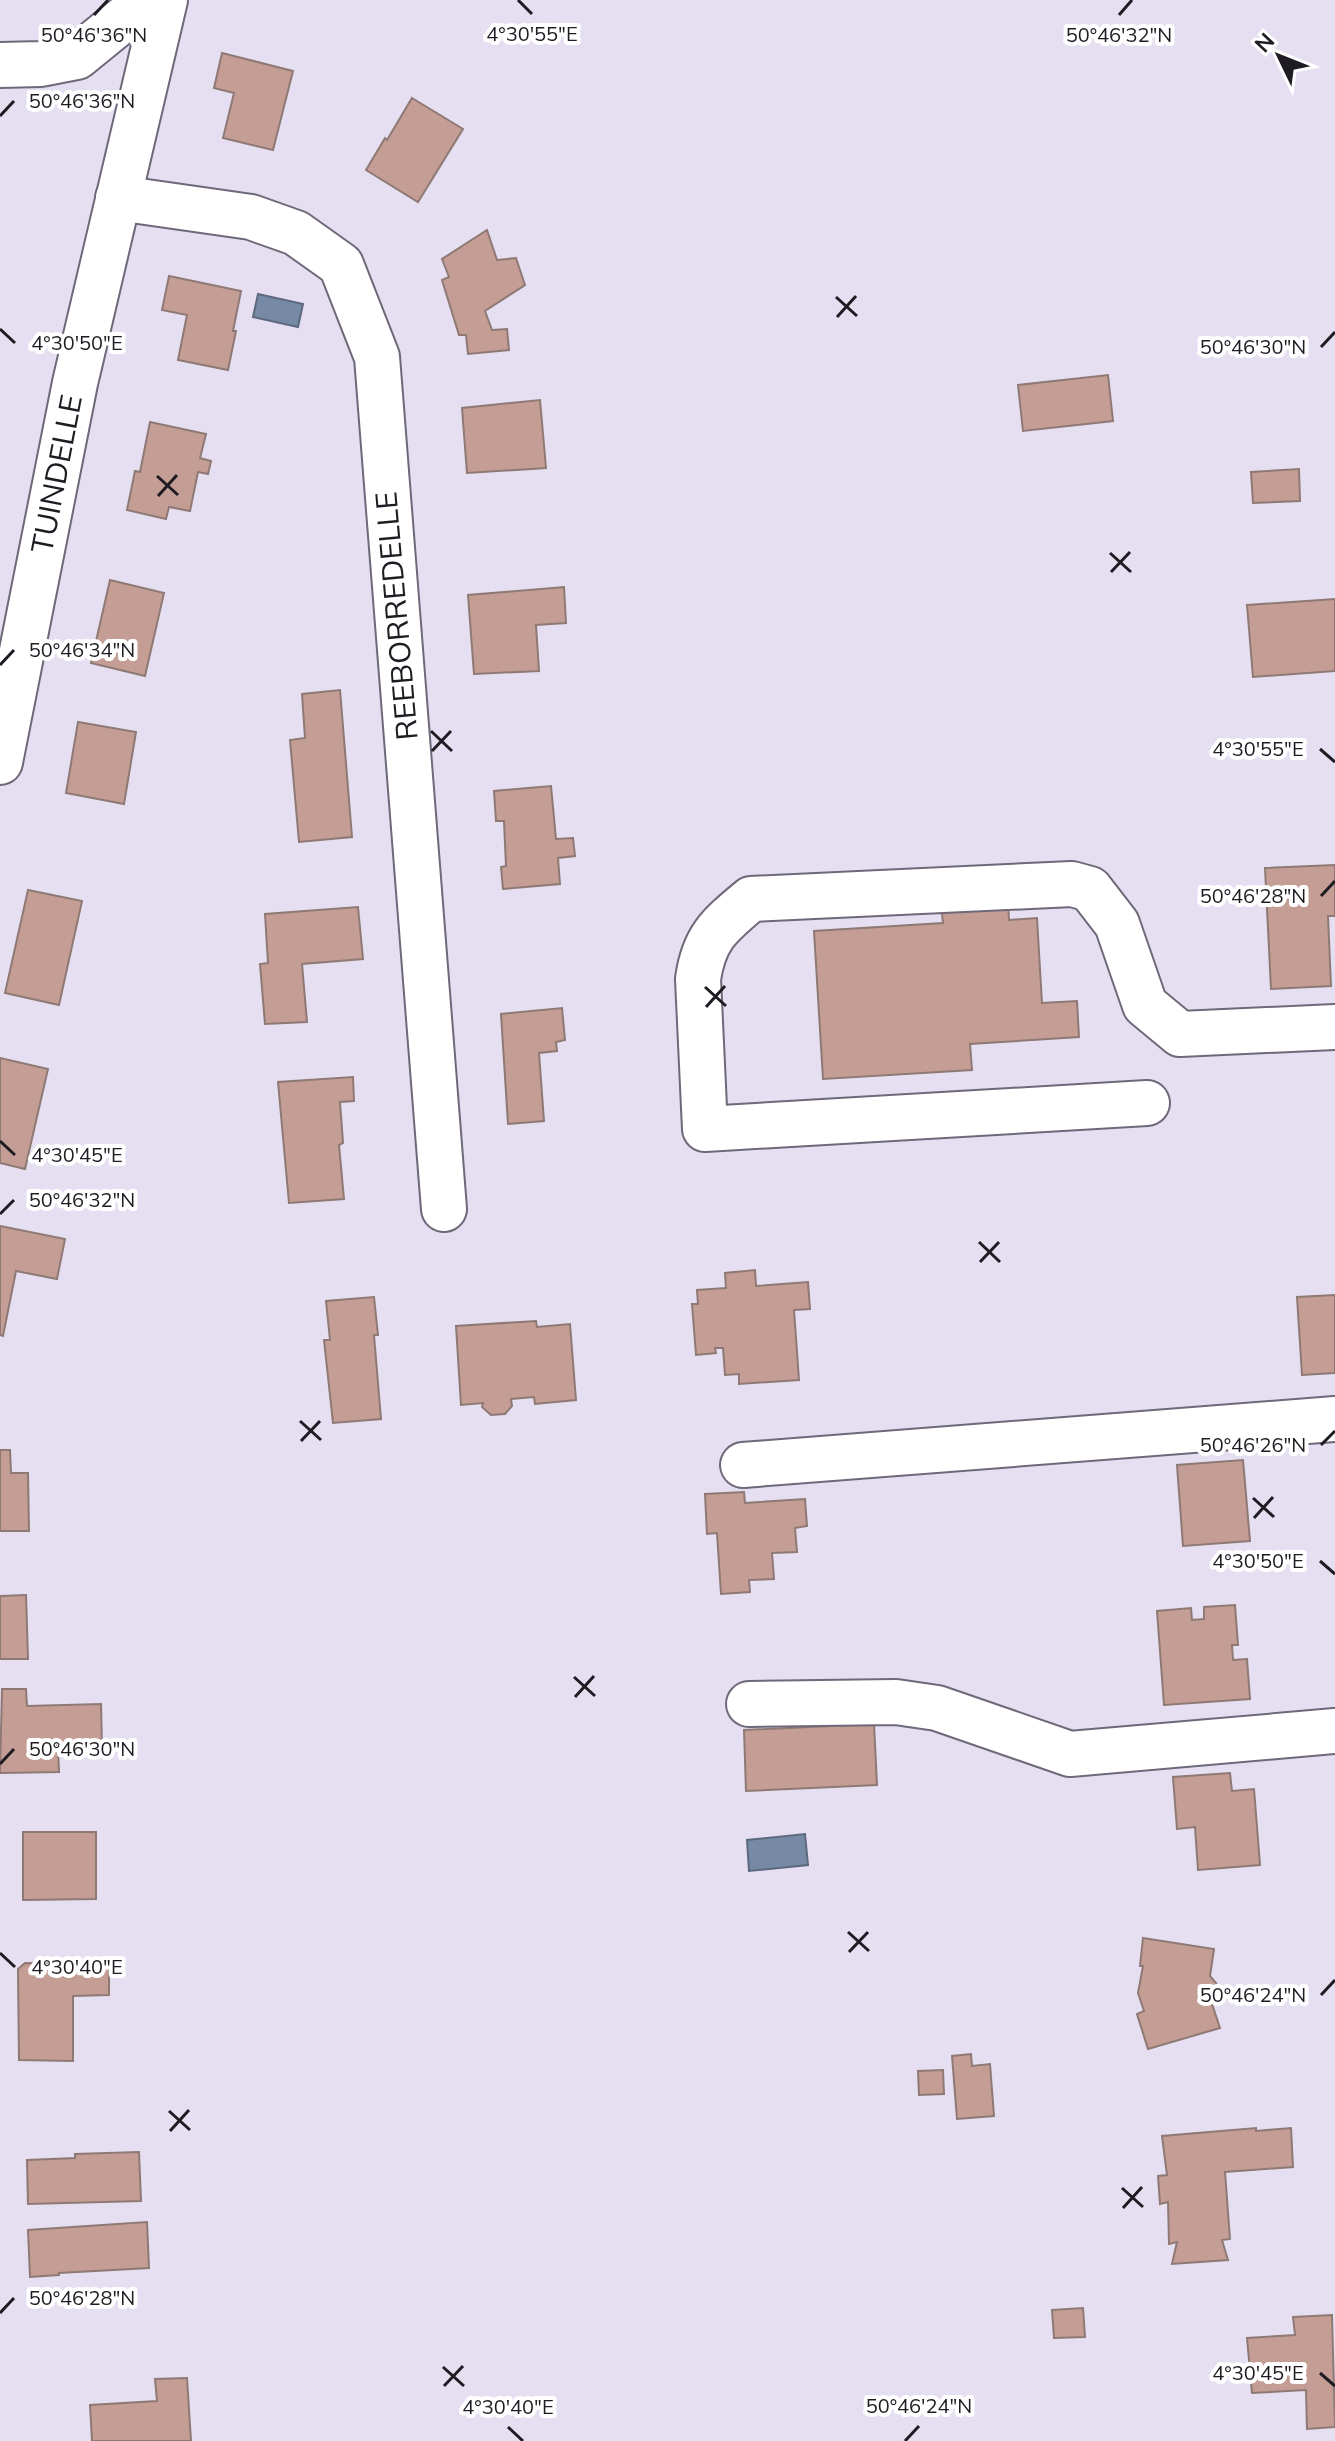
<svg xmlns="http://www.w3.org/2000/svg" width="1335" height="2441" font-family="Mulish,sans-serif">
	<rect width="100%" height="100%" fill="#e6dff2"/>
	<!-- water -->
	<g fill="#778aa5" stroke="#5c697e" stroke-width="2">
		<polygon points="258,294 303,304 298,327 253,317"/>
		<polygon points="805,1834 808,1865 749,1871 747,1840"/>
	</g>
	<!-- building -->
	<g fill="#c49e95" stroke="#8e7974" stroke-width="2">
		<polygon points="222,53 293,71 273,150 223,138 234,93 214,88"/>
		<polygon points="412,98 463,129 418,202 366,170 385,138 387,140"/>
		<polygon points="487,230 497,260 516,258 525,285 485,311 492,330 507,329 509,350 468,354 466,335 459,335 442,280 449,277 442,259"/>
		<polygon points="169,276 241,291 233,331 236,331 228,370 178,360 187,315 162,310"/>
		<polygon points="1108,375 1113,421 1023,431 1018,385"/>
		<polygon points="540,400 546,468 467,473 462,408"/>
		<polygon points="150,422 206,434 200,458 211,461 208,474 198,472 190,511 169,507 166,519 127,510 135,471 140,472"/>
		<polygon points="1299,469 1300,501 1253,503 1251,472"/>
		<polygon points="110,580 164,593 145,676 91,663"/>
		<polygon points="564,587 566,623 536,625 539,671 474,674 468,595"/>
		<polygon points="1335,599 1335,671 1253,677 1247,605"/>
		<polygon points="340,690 352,837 299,842 290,740 305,738 302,694"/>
		<polygon points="78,722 136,732 124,804 66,793"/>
		<polygon points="551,786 556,839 573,838 575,856 558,858 560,884 503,889 501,867 506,866 504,821 496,821 494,791"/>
		<polygon points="1335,865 1335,916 1328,916 1331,986 1271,989 1265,868"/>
		<polygon points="28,890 82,901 59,1005 5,993"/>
		<polygon points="1008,901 1009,920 1037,918 1042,1003 1077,1001 1079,1037 970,1044 972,1070 823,1079 814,931 943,923 941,905"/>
		<polygon points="358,907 363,959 302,964 307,1022 265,1024 260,964 268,963 265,914"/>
		<polygon points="562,1008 565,1040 556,1042 557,1051 539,1053 544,1121 508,1124 501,1014"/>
		<polygon points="0,1058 48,1069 25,1169 0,1163"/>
		<polygon points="353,1077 354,1101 340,1102 343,1143 339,1145 344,1199 289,1203 278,1082"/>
		<polygon points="0,1226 65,1239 57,1279 16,1271 3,1336 0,1335"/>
		<polygon points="755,1270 756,1286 808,1282 810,1309 794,1310 799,1380 739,1384 739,1374 725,1375 723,1348 715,1348 716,1353 696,1355 692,1304 698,1304 697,1290 726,1288 725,1273"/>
		<polygon points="1335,1295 1335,1373 1302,1375 1297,1297"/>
		<polygon points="374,1297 378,1335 374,1335 381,1419 333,1423 324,1340 330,1340 326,1301"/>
		<polygon points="536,1321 537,1327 570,1324 576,1400 535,1404 534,1397 511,1399 512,1406 505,1414 491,1415 482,1407 483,1403 461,1405 456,1326"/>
		<polygon points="0,1450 10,1450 11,1473 28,1473 29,1531 0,1531"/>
		<polygon points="1243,1460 1250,1541 1183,1546 1177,1465"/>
		<polygon points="744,1492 745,1503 805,1499 807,1526 795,1528 797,1552 772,1553 774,1579 749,1580 750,1592 721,1594 717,1533 707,1534 705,1494"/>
		<polygon points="26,1595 28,1659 0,1659 0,1596"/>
		<polygon points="1235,1605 1238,1645 1232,1645 1233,1660 1247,1659 1250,1699 1164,1705 1157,1611 1191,1608 1192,1620 1204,1619 1204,1607"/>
		<polygon points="2,1689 26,1689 27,1706 101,1704 102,1748 58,1749 59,1772 0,1773"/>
		<polygon points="874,1724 877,1785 746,1791 744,1730"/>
		<polygon points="1230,1773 1232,1791 1254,1789 1260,1865 1198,1870 1195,1827 1177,1829 1173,1777"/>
		<polygon points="23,1832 96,1832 96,1899 23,1900"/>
		<polygon points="1143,1938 1214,1949 1210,1976 1216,1983 1217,1989 1211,2001 1220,2028 1148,2049 1137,2014 1144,2011 1138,1993 1143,1966 1140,1966"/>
		<polygon points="25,1963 109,1964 109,1995 73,1996 73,2061 19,2060 18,1969"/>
		<polygon points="971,2054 972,2066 990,2064 994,2116 957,2119 952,2056"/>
		<polygon points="943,2070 944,2094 919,2095 918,2071"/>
		<polygon points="1256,2128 1256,2131 1291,2128 1293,2167 1225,2172 1230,2239 1222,2240 1228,2260 1172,2264 1177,2242 1169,2244 1168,2202 1160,2204 1158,2176 1167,2175 1162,2136"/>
		<polygon points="139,2152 141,2201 28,2204 27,2160 75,2158 75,2154"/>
		<polygon points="147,2222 149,2268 59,2273 59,2275 30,2277 28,2230"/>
		<polygon points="1083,2308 1085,2337 1054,2338 1052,2310"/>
		<polygon points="1332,2315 1335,2427 1307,2429 1306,2390 1252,2393 1247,2338 1295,2335 1293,2317"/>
		<polygon points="187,2378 191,2441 92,2441 90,2405 157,2401 155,2379"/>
	</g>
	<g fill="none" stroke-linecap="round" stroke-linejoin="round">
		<!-- minor casing -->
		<g stroke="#6f6879" stroke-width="48">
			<g id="minor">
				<polyline points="0,65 41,64 77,57 147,0"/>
				<polyline points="118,198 251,217 296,233 341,265 377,357 444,1209"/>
				<polyline points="0,762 75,383 165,0"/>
				<path d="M1147,1103l-442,26 -7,-150c6,-42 22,-54 53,-80l321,-15 18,5 27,35 28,81 35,29 155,-7"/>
				<polyline points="743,1465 1335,1419"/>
				<polyline points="749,1704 896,1702 937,1708 1070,1754 1335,1731"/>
			</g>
		</g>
		<!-- minor -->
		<use href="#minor" stroke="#fff" stroke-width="44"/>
	</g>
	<!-- ticks -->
	<path fill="none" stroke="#1e1c22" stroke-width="3" d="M518,0l14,14M94,15l14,-15M1119,15l13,-15M0,116l14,-15M836,297l21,19M837,317l19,-21M0,329l15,14M1321,347l14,-15M157,476l21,19M158,496l19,-21M1110,553l21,19M1111,572l19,-20M0,665l14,-15M431,731l21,20M1320,749l15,13M432,751l19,-20M1321,896l14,-15M705,987l21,19M706,1007l19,-21M0,1141l15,14M0,1214l14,-14M979,1242l21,20M980,1262l19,-20M300,1421l21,19M301,1441l19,-20M1321,1445l14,-14M1253,1498l21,19M1254,1518l19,-21M1320,1561l15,13M574,1677l21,19M575,1697l19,-21M0,1764l14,-15M848,1932l21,19M849,1952l19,-20M0,1953l15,14M1321,1995l14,-15M169,2111l21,19M170,2131l19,-21M1122,2188l21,19M1123,2208l19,-21M0,2313l14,-15M443,2367l21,19M1320,2373l15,13M444,2386l19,-20M508,2427l15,14M905,2441l14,-15"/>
	<g text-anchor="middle" stroke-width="8" stroke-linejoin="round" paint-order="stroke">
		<!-- street labels -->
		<g font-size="30" fill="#1e1c22" stroke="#fff">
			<text transform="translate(57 474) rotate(-79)" y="10">TUINDELLE</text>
			<text transform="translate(397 616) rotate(-95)" y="10">REEBORREDELLE</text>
		</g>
	</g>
	<g font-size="20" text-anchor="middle" fill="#1e1c22" stroke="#fff" stroke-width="8" stroke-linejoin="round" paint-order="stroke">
		<text x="532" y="41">4°30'55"E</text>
		<text x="94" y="42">50°46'36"N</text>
		<text x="1119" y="42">50°46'32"N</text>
		<text x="82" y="108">50°46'36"N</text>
		<text x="77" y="350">4°30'50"E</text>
		<text x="1253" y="354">50°46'30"N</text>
		<text x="82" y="657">50°46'34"N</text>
		<text x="1258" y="756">4°30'55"E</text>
		<text x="1253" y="903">50°46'28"N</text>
		<text x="77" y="1162">4°30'45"E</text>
		<text x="82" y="1207">50°46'32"N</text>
		<text x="1253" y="1452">50°46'26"N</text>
		<text x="1258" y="1568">4°30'50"E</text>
		<text x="82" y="1756">50°46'30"N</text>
		<text x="77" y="1974">4°30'40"E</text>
		<text x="1253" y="2002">50°46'24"N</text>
		<text x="82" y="2305">50°46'28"N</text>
		<text x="1258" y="2380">4°30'45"E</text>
		<text x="919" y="2413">50°46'24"N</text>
		<text x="508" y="2414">4°30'40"E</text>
	</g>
	<!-- north arrow -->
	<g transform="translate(1279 56) rotate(313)" stroke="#ffffff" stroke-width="6" paint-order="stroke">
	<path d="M0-6L14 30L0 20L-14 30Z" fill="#1e1c22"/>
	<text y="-12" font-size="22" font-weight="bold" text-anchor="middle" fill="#1e1c22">N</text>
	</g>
</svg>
